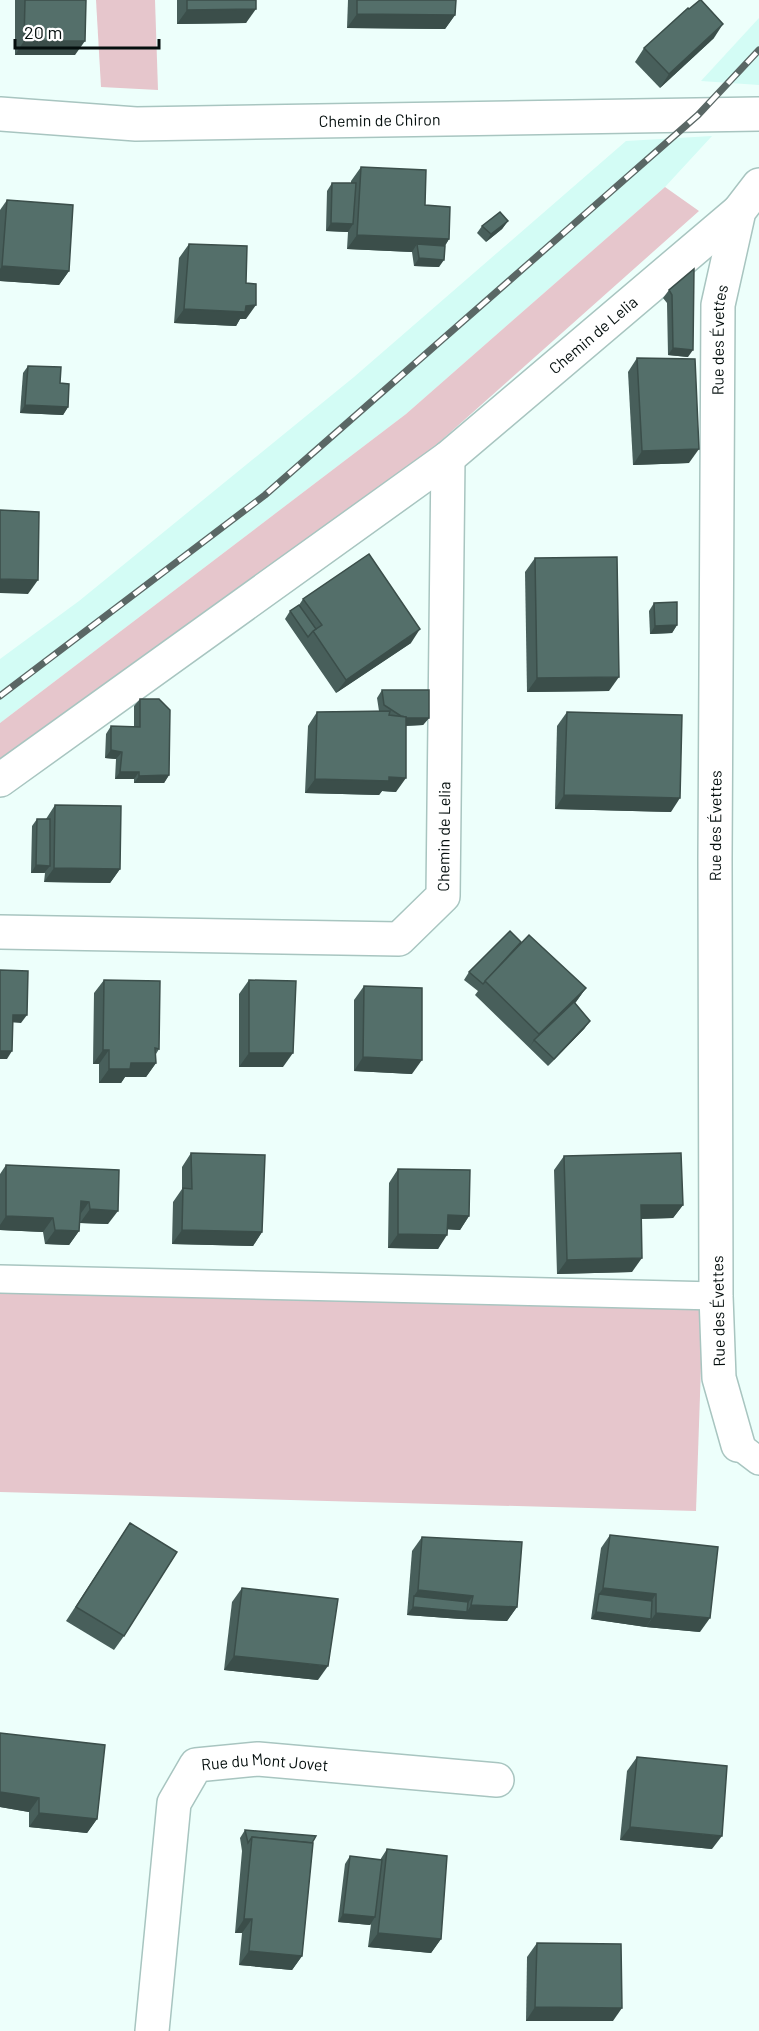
<svg xmlns="http://www.w3.org/2000/svg" width="759" height="2031" font-family="Barlow,sans-serif">
	<rect width="100%" height="100%" fill="#edfffb"/>
	<!-- built -->
	<g fill="#d3fcf5">
		<polygon points="759,18 759,85 701,81"/>
		<polygon points="712,136 665,187 406,414 0,723 0,659 79,601 354,377 626,141"/>
	</g>
	<!-- green -->
	<g fill="#e6c6cc">
		<polygon points="96,0 155,0 158,90 101,87"/>
		<polygon points="665,187 699,211 435,446 286,560 0,768 0,723 406,414"/>
		<polygon points="0,1293 703,1309 696,1511 0,1492"/>
	</g>
	<g fill="none" stroke-linecap="round" stroke-linejoin="round">
		<!-- lane casing -->
		<g stroke="#a8c5c0" stroke-width="30">
			<g id="lane">
				<polyline points="0,1279 716,1296"/>
				<polyline points="738,1445 759,1461"/>
			</g>
		</g>
		<!-- street casing -->
		<g stroke="#a8c5c0" stroke-width="36">
			<g id="street">
				<path id="s1" d="M0,114l136,10 623,-10"/>
				<path id="s2" d="M0,780l448,-322 291,-247"/>
				<path id="s3" d="M0,932l399,7 44,-43 5,-438"/>
				<path id="s4" d="M738,1445l-19,-67 -3,-82 -1,-437 3,-554 21,-94 20,-26"/>
				<path id="s5" d="M152,2031l22,-228 22,-38 62,-6 239,21"/>
			</g>
		</g>
		<!-- lane -->
		<use href="#lane" stroke="#fff" stroke-width="27"/>
		<!-- street -->
		<use href="#street" stroke="#fff" stroke-width="33"/>
		<!-- rail casing -->
		<g stroke="#5a6765" stroke-width="7">
			<polyline id="rail" points="0,696 265,495 698,115 759,50"/>
		</g>
		<!-- rail -->
		<use href="#rail" stroke="#fff" stroke-width="4.5" stroke-dasharray="14" stroke-linecap="butt"/>
	</g>
	<!-- wall -->
	<g fill="#485f5b">
		<polygon points="15,0 86,0 75,55 15,55"/>
		<polygon points="177,0 256,0 246,23 177,24"/>
		<polygon points="348,0 456,0 455,15 445,29 347,28"/>
		<polygon points="714,38 660,88 635,62 644,48"/>
		<polygon points="361,167 425,205 449,239 445,246 439,267 414,266 412,252 347,249 348,232 326,231 327,191 332,183 351,183 351,181"/>
		<polygon points="7,200 69,271 59,285 0,281 0,210"/>
		<polygon points="508,221 502,229 486,242 477,233 482,226"/>
		<polygon points="189,244 246,283 246,319 240,319 236,326 174,323 179,258"/>
		<polygon points="694,269 688,357 668,355 667,303 663,298 669,290"/>
		<polygon points="637,358 689,463 633,465 628,372"/>
		<polygon points="28,366 68,407 63,415 20,413 23,373"/>
		<polygon points="535,558 609,691 527,692 525,572"/>
		<polygon points="303,599 411,643 336,693 285,619 290,611 299,605"/>
		<polygon points="654,603 677,625 672,633 650,634 649,611"/>
		<polygon points="382,690 429,718 423,725 406,726 396,792 382,791 379,795 305,793 308,726 317,712 379,711 377,698"/>
		<polygon points="140,699 169,775 164,783 134,783 134,779 115,779 116,759 105,758 106,734 111,726 134,727 134,706"/>
		<polygon points="567,712 671,812 555,809 557,726"/>
		<polygon points="55,805 120,869 110,883 44,882 45,873 31,873 32,826 37,819 46,819"/>
		<polygon points="521,942 586,988 575,1003 590,1021 584,1029 548,1066 475,995 478,991 464,980 469,972"/>
		<polygon points="104,980 159,1049 156,1054 156,1063 146,1077 125,1077 121,1083 99,1083 99,1064 93,1064 94,993"/>
		<polygon points="249,980 283,1067 239,1067 239,994"/>
		<polygon points="364,986 412,1074 354,1071 354,1000"/>
		<polygon points="191,1153 262,1232 253,1246 172,1244 173,1202 182,1189 182,1167"/>
		<polygon points="564,1156 683,1205 673,1218 641,1219 632,1272 557,1274 554,1170"/>
		<polygon points="6,1165 119,1170 108,1224 80,1223 79,1231 69,1245 45,1244 43,1232 0,1230 0,1174"/>
		<polygon points="398,1169 469,1216 460,1230 448,1229 438,1249 388,1248 389,1183"/>
		<polygon points="130,1523 124,1636 114,1650 66,1621"/>
		<polygon points="610,1535 700,1632 646,1627 591,1619 601,1548"/>
		<polygon points="422,1537 517,1607 507,1621 461,1619 407,1615 412,1551"/>
		<polygon points="242,1588 318,1680 224,1670 232,1602"/>
		<polygon points="0,1733 97,1819 87,1833 29,1827 29,1812 0,1807"/>
		<polygon points="637,1757 712,1849 620,1840 627,1771"/>
		<polygon points="245,1830 312,1843 302,1956 292,1970 239,1965 242,1933 235,1933 242,1851 240,1838"/>
		<polygon points="387,1849 441,1939 431,1953 368,1947 371,1924 370,1925 338,1922 345,1864 350,1856 380,1860"/>
		<polygon points="537,1943 613,2021 526,2021 527,1957"/>
	</g>
	<!-- shaded-wall -->
	<g fill="#3b4e4a">
		<polygon points="256,9 246,23 177,24 187,10"/>
		<polygon points="357,14 455,15 445,29 347,28"/>
		<polygon points="723,24 714,38 660,88 669,74"/>
		<polygon points="24,41 85,41 75,55 15,55"/>
		<polygon points="508,221 502,229 486,242 491,234"/>
		<polygon points="331,223 353,224 348,232 326,231"/>
		<polygon points="357,235 449,239 440,253 417,244 412,252 347,249"/>
		<polygon points="419,258 444,260 439,267 414,266"/>
		<polygon points="2,266 69,271 59,285 0,281 0,269"/>
		<polygon points="256,305 246,319 240,319 236,326 174,323 184,309"/>
		<polygon points="673,348 693,350 688,357 668,355"/>
		<polygon points="25,405 68,407 63,415 20,413"/>
		<polygon points="699,449 689,463 633,465 642,451"/>
		<polygon points="0,579 38,580 28,594 0,593"/>
		<polygon points="677,625 672,633 650,634 655,626"/>
		<polygon points="420,629 411,643 336,693 346,680"/>
		<polygon points="619,677 609,691 527,692 537,678"/>
		<polygon points="404,718 429,718 423,725 399,726"/>
		<polygon points="111,750 122,752 116,759 105,758"/>
		<polygon points="120,772 139,772 134,779 115,779"/>
		<polygon points="169,775 164,783 134,783 139,776"/>
		<polygon points="389,777 406,778 396,792 382,791 379,795 305,793 315,779"/>
		<polygon points="564,795 680,798 671,812 555,809"/>
		<polygon points="36,865 50,866 44,873 31,873"/>
		<polygon points="54,868 120,869 110,883 44,882"/>
		<polygon points="586,988 576,1002 535,1041 534,1040 529,1048 539,1034"/>
		<polygon points="13,1015 27,1015 21,1023 8,1022"/>
		<polygon points="590,1021 584,1029 548,1066 554,1059"/>
		<polygon points="103,1050 109,1050 99,1064 93,1064"/>
		<polygon points="0,1051 12,1051 7,1059 0,1059"/>
		<polygon points="249,1053 293,1053 283,1067 239,1067"/>
		<polygon points="363,1057 422,1060 412,1074 354,1071"/>
		<polygon points="131,1063 156,1063 146,1077 125,1077 121,1083 99,1083 109,1069"/>
		<polygon points="81,1201 89,1202 79,1216"/>
		<polygon points="641,1205 683,1205 673,1218 631,1219"/>
		<polygon points="90,1209 118,1211 108,1224 80,1223"/>
		<polygon points="448,1215 469,1216 460,1230 439,1229"/>
		<polygon points="6,1216 53,1218 43,1232 0,1230 0,1225"/>
		<polygon points="55,1230 79,1231 69,1245 45,1244"/>
		<polygon points="182,1230 262,1232 253,1246 172,1244"/>
		<polygon points="398,1234 447,1235 438,1249 388,1248"/>
		<polygon points="642,1258 632,1272 557,1274 567,1260"/>
		<polygon points="603,1588 656,1594 647,1608 599,1594"/>
		<polygon points="418,1590 473,1596 463,1610 414,1596"/>
		<polygon points="471,1605 517,1607 507,1621 461,1619 407,1615 413,1607 467,1612"/>
		<polygon points="596,1612 651,1619 646,1627 591,1619"/>
		<polygon points="656,1613 710,1618 700,1632 646,1627"/>
		<polygon points="234,1656 328,1666 318,1680 224,1670"/>
		<polygon points="0,1792 39,1798 29,1812 0,1807"/>
		<polygon points="39,1813 97,1819 87,1833 29,1827"/>
		<polygon points="630,1827 722,1836 712,1849 620,1840"/>
		<polygon points="343,1914 375,1917 370,1925 338,1922"/>
		<polygon points="244,1919 252,1919 242,1933 235,1933"/>
		<polygon points="378,1933 441,1939 431,1953 368,1947"/>
		<polygon points="249,1951 302,1956 292,1970 239,1965"/>
		<polygon points="535,2007 622,2008 613,2021 526,2021"/>
	</g>
	<!-- building -->
	<g fill="#546f6a" stroke="#3b4e4a" stroke-width="1.5">
		<polygon points="25,0 86,0 85,41 24,41"/>
		<polygon points="187,0 256,0 256,9 187,10"/>
		<polygon points="357,0 456,0 455,15 357,14"/>
		<polygon points="700,0 701,0 723,24 669,74 644,48 688,8 689,9"/>
		<polygon points="361,167 426,170 425,205 450,207 449,239 357,235"/>
		<polygon points="332,183 356,183 353,224 331,223"/>
		<polygon points="7,200 73,205 69,271 2,266"/>
		<polygon points="500,212 508,221 491,234 482,226"/>
		<polygon points="189,244 247,246 246,283 256,284 256,305 246,306 245,312 184,309"/>
		<polygon points="417,244 445,246 444,260 419,258"/>
		<polygon points="694,269 693,350 673,348 672,295 669,290"/>
		<polygon points="637,358 695,359 699,449 642,451"/>
		<polygon points="28,366 61,367 60,383 69,384 68,407 25,405"/>
		<polygon points="0,510 39,512 38,580 0,579"/>
		<polygon points="369,554 420,629 346,680 313,631 322,625 303,599"/>
		<polygon points="617,557 619,677 537,678 535,558"/>
		<polygon points="677,602 677,625 655,626 654,603"/>
		<polygon points="299,605 316,629 313,631 308,637 290,611"/>
		<polygon points="382,690 429,690 429,718 406,718 406,717 401,716 384,705"/>
		<polygon points="140,699 159,699 170,710 169,775 139,776 139,772 120,772 122,752 111,750 111,726 140,727"/>
		<polygon points="390,711 389,715 406,717 406,778 389,777 389,781 315,779 317,712"/>
		<polygon points="567,712 682,715 680,798 564,795"/>
		<polygon points="55,805 121,806 120,869 54,868"/>
		<polygon points="37,819 50,819 50,866 36,865"/>
		<polygon points="510,931 521,942 483,984 469,972"/>
		<polygon points="529,935 586,988 539,1034 485,981"/>
		<polygon points="0,970 28,971 27,1015 13,1015 12,1051 0,1051"/>
		<polygon points="104,980 160,981 159,1049 155,1048 156,1063 131,1063 130,1069 109,1069 109,1050 103,1050"/>
		<polygon points="249,980 296,981 293,1053 249,1053"/>
		<polygon points="364,986 422,988 422,1060 363,1057"/>
		<polygon points="574,1002 590,1021 554,1059 534,1040"/>
		<polygon points="191,1153 265,1155 262,1232 182,1230 183,1188 192,1189"/>
		<polygon points="681,1153 683,1205 641,1205 642,1258 567,1260 564,1156"/>
		<polygon points="6,1165 119,1170 118,1211 90,1209 89,1202 81,1201 79,1231 55,1230 53,1218 6,1216"/>
		<polygon points="398,1169 470,1170 469,1216 448,1215 447,1235 398,1234"/>
		<polygon points="130,1523 177,1552 124,1636 76,1607"/>
		<polygon points="610,1535 718,1547 710,1618 656,1613 656,1594 603,1588"/>
		<polygon points="422,1537 522,1542 517,1607 471,1605 473,1596 418,1590"/>
		<polygon points="242,1588 338,1599 328,1666 234,1656"/>
		<polygon points="599,1594 652,1601 651,1619 596,1612"/>
		<polygon points="414,1596 468,1602 467,1612 413,1607"/>
		<polygon points="0,1733 105,1745 97,1819 39,1813 39,1798 0,1792"/>
		<polygon points="637,1757 727,1766 722,1836 630,1827"/>
		<polygon points="245,1830 316,1836 312,1843 252,1837 248,1843"/>
		<polygon points="252,1837 313,1843 302,1956 249,1951 252,1919 244,1919"/>
		<polygon points="387,1849 447,1856 441,1939 378,1933"/>
		<polygon points="350,1856 382,1860 375,1917 343,1914"/>
		<polygon points="537,1943 621,1944 622,2008 535,2007"/>
	</g>
	<g text-anchor="middle" stroke-width="4.5" stroke-linejoin="round" paint-order="stroke">
		<!-- street labels -->
		<g font-size="16" fill="#050f0e" stroke="#fff">
			<text dy="6" stroke="none"><textPath href="#s1" startOffset="380">Chemin de Chiron</textPath></text>
			<text dy="6" stroke="none"><textPath href="#s2" startOffset="742">Chemin de Lelia</textPath></text>
			<text dy="6" stroke="none"><textPath href="#s4" startOffset="1108">Rue des Évettes</textPath></text>
			<text dy="6" stroke="none"><textPath href="#s4" startOffset="622">Rue des Évettes</textPath></text>
			<text dy="6" stroke="none"><textPath href="#s3" startOffset="520">Chemin de Lelia</textPath></text>
			<text transform="translate(718 1311) rotate(-91)" y="6">Rue des Évettes</text>
			<text dy="6" stroke="none"><textPath href="#s5" startOffset="342">Rue du Mont Jovet</textPath></text>
		</g>
	</g>
	<!-- scale -->
	<path d="M15 39v9h144v-9" fill="none" stroke="#050f0e" stroke-width="3"/>
	<text x="24" y="39" font-size="18" fill="#050f0e" stroke="#ffffff" stroke-width="4.5" paint-order="stroke">20 m</text>
</svg>
